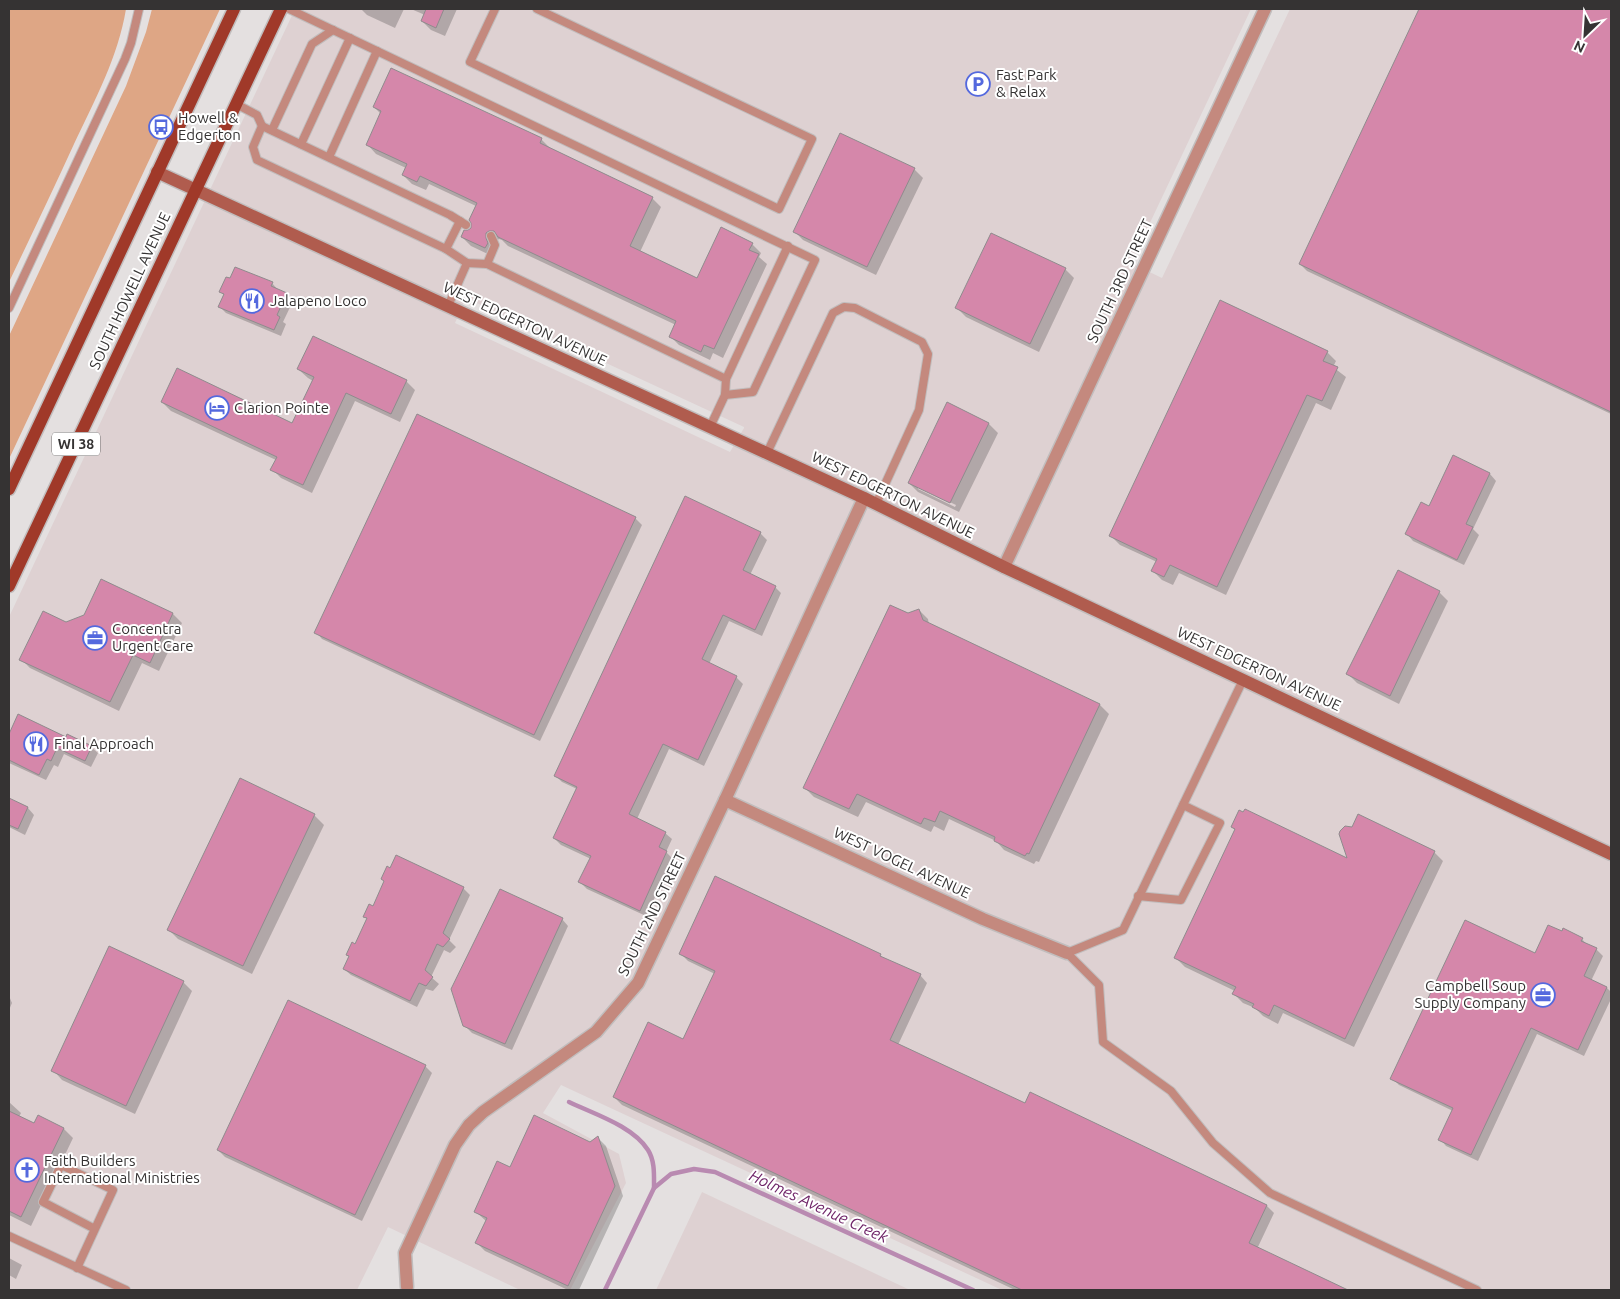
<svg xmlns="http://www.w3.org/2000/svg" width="1620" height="1299" font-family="Ubuntu,sans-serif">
	<rect width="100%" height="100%" fill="#e4e0e0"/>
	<!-- built -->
	<g fill="#ded1d2" fill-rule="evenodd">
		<path d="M295,9h956l-120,254 31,15 128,-269h321v1281h-609l-441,-205 -18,28 76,41 7,29 -56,107h-50l-132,-63 -31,63h-348v-673zM466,298l278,129v1l-14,24 -275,-129z"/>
		<polygon points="702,1192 910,1290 656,1290"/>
	</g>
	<!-- green -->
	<g fill="#dea685">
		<path d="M9,9h117c-8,48 -31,91 -52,135 -21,46 -43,92 -65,138z"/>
		<polygon points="152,9 220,9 9,459 9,336 126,86 146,32"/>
	</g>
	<!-- shadow -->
	<g fill="#0003" fill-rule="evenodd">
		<polygon points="361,9 404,9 395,28 367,15"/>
		<polygon points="411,9 457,9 445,36 431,30 422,21 425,15"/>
		<polygon points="1421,9 1611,9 1611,414 1307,271 1300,264"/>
		<polygon points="374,107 541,139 550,148 652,198 661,207 640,252 698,279 752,244 761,253 759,257 767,264 723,358 713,353 710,360 679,345 670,336 676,325 508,246 502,240 499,239 495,242 494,248 496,253 494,257 471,246 462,237 472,228 476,206 429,184 426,190 412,184 403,175 406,168 376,154 367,144 381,114"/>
		<polygon points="914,169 923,178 876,275 803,240 794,231"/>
		<polygon points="1065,269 1074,278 1039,352 966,317 957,308"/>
		<polygon points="272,283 278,290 286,294 293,301 283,322 286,324 281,336 226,313 220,307 225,296 221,292"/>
		<polygon points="1327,352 1336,361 1333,367 1346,377 1331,410 1316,403 1226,595 1179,573 1173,585 1162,580 1153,571 1157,562 1120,545 1111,536"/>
		<polygon points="298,369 406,381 415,390 400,422 355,401 312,493 281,478 272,469 276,460 171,411 162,402 293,425 313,381 308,378"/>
		<path d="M948,404l41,20 9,9 -39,79 -41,-20 -9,-9zM918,487l38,18 -1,2 -37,-18z"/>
		<polygon points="418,416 635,518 642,525 540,741 322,639 316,632"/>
		<polygon points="1454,457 1490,474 1496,481 1473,529 1479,535 1464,565 1413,541 1407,534 1429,508"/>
		<polygon points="760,533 767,540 750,575 775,587 781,593 762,636 729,621 709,664 736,677 743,684 704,766 669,749 637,819 665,833 672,839 666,852 673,859 646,916 587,889 580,882 591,859 561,845 554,838 577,789 562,782 556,776"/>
		<polygon points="102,581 173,614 182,623 159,671 142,663 119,711 30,668 21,659 66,623 85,616"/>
		<polygon points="1439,592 1448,601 1399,704 1357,683 1348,674"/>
		<polygon points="919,610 928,619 929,625 1100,705 1109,714 1039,862 1036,861 1034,864 1004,850 996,841 949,819 944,831 934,826 931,832 866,802 858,817 814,797 805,788 908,615"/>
		<polygon points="18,716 66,739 91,747 98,753 91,767 64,754 58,767 54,765 46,780 9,763 9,737"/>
		<polygon points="240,780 315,816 324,825 252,974 178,939 169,930"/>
		<polygon points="9,800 28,808 34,815 25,835 9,827"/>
		<polygon points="1232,827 1349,860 1353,828 1434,852 1443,861 1354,1047 1283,1013 1278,1024 1263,1016 1255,1008 1243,1003 1234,994 1235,991 1185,967 1176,958 1236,831"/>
		<polygon points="463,888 470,895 449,940 456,947 450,953 444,950 431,977 439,984 433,991 426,989 417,1007 351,975 344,969 350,957 347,955 355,946 368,919 365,916 373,908"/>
		<polygon points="562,919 568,926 512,1050 472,1033 465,1026"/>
		<polygon points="1582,939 1588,946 1596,949 1603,956 1591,981 1607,988 1611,992 1611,999 1584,1056 1537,1034 1478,1161 1446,1146 1440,1139 1453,1111 1399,1085 1392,1078 1536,955"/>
		<polygon points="680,953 880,955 884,959 920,975 927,983 898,1045 1025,1105 1030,1094 1267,1206 1274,1213 1257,1249 1345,1290 1015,1290 622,1105 614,1097 684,1041 715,974 688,961"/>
		<polygon points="183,982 192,991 135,1114 62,1080 53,1070"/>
		<polygon points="9,996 12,1003 9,1010"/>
		<polygon points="425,1066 432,1073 362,1221 225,1157 218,1150"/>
		<polygon points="9,1102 21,1113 19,1117 35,1124 64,1129 73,1138 31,1226 9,1215"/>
		<polygon points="597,1137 606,1146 623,1196 579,1290 568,1290 485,1251 476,1242 486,1221 475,1211 510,1169 590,1144"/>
		<polygon points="9,1258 22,1265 16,1279 9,1275"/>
	</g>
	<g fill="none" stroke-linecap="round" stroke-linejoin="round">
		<!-- stream -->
		<g stroke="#b98ab1" stroke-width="4.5">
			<path d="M569,1102c25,12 64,24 79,48 7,11 6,25 6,38"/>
			<polyline points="605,1290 654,1188 671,1174 694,1169 715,1172 973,1290"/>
		</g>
	</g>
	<!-- building -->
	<g fill="#d587aa" stroke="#8f8b8d">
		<polygon points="426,9 444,9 436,28 421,21"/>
		<polygon points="1419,9 1611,9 1611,412 1299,264"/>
		<polygon points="391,68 542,138 540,143 653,197 630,246 697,278 721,227 753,243 749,250 759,254 714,349 704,345 701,352 669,337 676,321 498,237 494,231 489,231 486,233 486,238 488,243 485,248 461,237 464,230 468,230 471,228 471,223 469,220 477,203 420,176 417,182 402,175 407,164 366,145 381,111 373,107"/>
		<polygon points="840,133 915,168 867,267 793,232"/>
		<polygon points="991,233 1066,268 1030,344 955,308"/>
		<polygon points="235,267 273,282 271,286 287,293 277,315 280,317 274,330 218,307 224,294 219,292 226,277 230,278"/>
		<polygon points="1220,300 1328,351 1323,361 1338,367 1322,401 1307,395 1217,587 1170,565 1164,577 1151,571 1157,559 1109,536"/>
		<polygon points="313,336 407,380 391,414 346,393 303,485 270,470 277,457 161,402 177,368 292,423 314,377 297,369"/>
		<polygon points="947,402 989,423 950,503 908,483"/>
		<polygon points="417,414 636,517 534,735 314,633"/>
		<polygon points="1453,455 1490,473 1466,524 1473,527 1457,560 1405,534 1421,502 1429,506"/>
		<polygon points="685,496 761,532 743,570 776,586 755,630 723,615 702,659 737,676 698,760 663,744 629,814 666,832 659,847 667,851 640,911 578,882 591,856 553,838 577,787 554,776"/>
		<polygon points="1398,570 1440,591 1390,696 1346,674"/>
		<polygon points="101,579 173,613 150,663 133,655 110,702 19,660 43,611 66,622 84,615"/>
		<polygon points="890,605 908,613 919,609 923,620 1100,704 1029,854 1027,853 1025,856 994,841 995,837 940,811 935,822 924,818 921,824 857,794 849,809 803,788"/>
		<polygon points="18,714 66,737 67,734 92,746 85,761 57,748 51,761 47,759 39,775 9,760 9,734"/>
		<polygon points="240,778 315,814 243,966 167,930"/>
		<polygon points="9,798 28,807 18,829 9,825"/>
		<polygon points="1245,809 1347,858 1339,834 1340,831 1345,826 1352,827 1358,814 1435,851 1345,1039 1274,1005 1269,1016 1252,1007 1254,1004 1232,994 1236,987 1174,958 1235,829 1231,827 1239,810 1243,812"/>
		<polygon points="396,855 464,887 443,933 450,939 443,947 437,944 425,970 433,977 426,986 419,983 410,1001 343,969 349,956 346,955 352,942 355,944 367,918 363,917 369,904 373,906 384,881 381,879 387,866 390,868"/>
		<polygon points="715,876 881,954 880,956 921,974 890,1040 1025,1103 1030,1092 1267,1205 1249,1243 1348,1290 1022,1290 613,1097 648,1022 683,1039 715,971 679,954"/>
		<polygon points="500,889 563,918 505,1044 463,1026 451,989"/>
		<polygon points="1465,920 1535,953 1548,925 1562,931 1563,928 1583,938 1581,941 1597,948 1584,976 1607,987 1578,1050 1531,1028 1471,1155 1438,1140 1453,1108 1390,1079"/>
		<polygon points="109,946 184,981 126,1106 51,1071"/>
		<polygon points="288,1000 426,1065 355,1215 217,1150"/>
		<polygon points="9,1111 34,1123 38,1115 64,1128 21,1217 9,1211"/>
		<polygon points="534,1115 590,1142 598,1136 615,1186 568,1286 475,1243 487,1218 474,1212 497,1161 510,1167"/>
	</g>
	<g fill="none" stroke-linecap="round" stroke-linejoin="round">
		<!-- lane casing -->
		<g stroke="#c1bdbd" stroke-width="10">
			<g id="lane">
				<polyline points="289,9 815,260 753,392 725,395"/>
				<polyline points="495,9 470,62 779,209 812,139 537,9"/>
				<polyline points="236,104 257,115 262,126 450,215 466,225"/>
				<polyline points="262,126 253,147 257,160 446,249 467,263 487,264 495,245 491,236"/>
				<polyline points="272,130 312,44 333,30"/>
				<polyline points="301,144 350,38"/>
				<polyline points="329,157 377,51"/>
				<polyline points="446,249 460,221"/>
				<polyline points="487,264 726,379 788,246"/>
				<polyline points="448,306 467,263"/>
				<polyline points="9,308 125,59 131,43 139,9"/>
				<polyline points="710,427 725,395 726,379"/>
				<polyline points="767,453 833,313 844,307 855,308 922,342 928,354 919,410 876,504"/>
				<polyline points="1243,680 1123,930 1067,953 1099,985 1103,1042 1171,1091 1213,1143 1270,1193 1477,1290"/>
				<polyline points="1138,896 1181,900 1220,823 1183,805"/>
				<polyline points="9,1236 126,1290"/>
				<polyline points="77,1268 113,1190 61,1165 43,1202 95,1229"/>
			</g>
		</g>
		<!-- street casing -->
		<g stroke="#c1bdbd" stroke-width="15">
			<g id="street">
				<polyline points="1004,567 1265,9"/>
				<polyline points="725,800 983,919 1067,953"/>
				<polyline points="407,1287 405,1253 455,1145 469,1125 483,1112 596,1032 638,983 725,800 864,498"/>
			</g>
		</g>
		<!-- secondary casing -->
		<g stroke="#c1bdbd" stroke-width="15">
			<polyline id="secondary" points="157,172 864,498 1004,567 1611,854"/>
		</g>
		<!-- primary casing -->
		<g stroke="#c1bdbd" stroke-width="15">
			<g id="primary">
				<polyline points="9,489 234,9"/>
				<polyline points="9,586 281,9"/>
			</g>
		</g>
		<!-- lane -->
		<use href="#lane" stroke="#c4897e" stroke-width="8"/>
		<!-- street -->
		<use href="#street" stroke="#c4897e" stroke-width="12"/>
		<!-- secondary -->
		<use href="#secondary" stroke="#b05c4e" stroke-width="12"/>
		<!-- primary -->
		<use href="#primary" stroke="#a03929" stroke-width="12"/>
	</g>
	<!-- icons -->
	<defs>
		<g id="parking-ring" transform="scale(1.25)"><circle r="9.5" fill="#fff" stroke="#5469de" stroke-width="1.5"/><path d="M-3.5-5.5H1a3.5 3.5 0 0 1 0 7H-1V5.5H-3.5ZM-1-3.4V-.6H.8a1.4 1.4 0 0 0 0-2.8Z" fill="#5469de"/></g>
		<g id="bus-ring" transform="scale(1.25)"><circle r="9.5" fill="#fff" stroke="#5469de" stroke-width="1.5"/><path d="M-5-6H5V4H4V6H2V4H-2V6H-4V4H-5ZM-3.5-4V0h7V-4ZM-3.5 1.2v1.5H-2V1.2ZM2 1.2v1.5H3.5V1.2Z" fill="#5469de"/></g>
		<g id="restaurant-ring" transform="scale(1.25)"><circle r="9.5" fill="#fff" stroke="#5469de" stroke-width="1.5"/><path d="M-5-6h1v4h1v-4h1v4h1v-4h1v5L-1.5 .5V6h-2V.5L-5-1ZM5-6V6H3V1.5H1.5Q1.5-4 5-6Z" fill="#5469de"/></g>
		<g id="hotel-ring" transform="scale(1.25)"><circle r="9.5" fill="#fff" stroke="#5469de" stroke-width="1.5"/><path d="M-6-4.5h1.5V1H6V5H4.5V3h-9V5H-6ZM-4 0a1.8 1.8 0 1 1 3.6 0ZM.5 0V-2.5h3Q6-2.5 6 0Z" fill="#5469de"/></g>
		<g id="office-ring" transform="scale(1.25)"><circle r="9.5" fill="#fff" stroke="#5469de" stroke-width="1.5"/><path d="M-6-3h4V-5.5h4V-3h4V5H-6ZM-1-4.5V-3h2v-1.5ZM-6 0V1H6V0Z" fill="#5469de"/></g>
		<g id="church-ring" transform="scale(1.25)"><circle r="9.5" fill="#fff" stroke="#5469de" stroke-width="1.5"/><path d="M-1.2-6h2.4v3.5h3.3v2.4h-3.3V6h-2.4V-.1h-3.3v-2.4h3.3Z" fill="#5469de"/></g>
	</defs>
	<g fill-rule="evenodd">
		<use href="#parking-ring" x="978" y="84"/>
		<use href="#bus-ring" x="161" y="127"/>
		<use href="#restaurant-ring" x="252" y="301"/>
		<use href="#hotel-ring" x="217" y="408"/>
		<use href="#office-ring" x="95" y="638"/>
		<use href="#restaurant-ring" x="36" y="744"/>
		<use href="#office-ring" x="1543" y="995"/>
		<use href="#church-ring" x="27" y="1170"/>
	</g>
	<g text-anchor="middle" stroke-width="4" stroke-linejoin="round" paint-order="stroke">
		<!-- shield labels -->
		<rect fill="#fff" stroke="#727070" stroke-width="1" x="52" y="432.5" width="48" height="23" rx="4"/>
		<g font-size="14" font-weight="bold" fill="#353333">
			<text x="76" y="449">WI 38</text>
		</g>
		<!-- poi labels -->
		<g font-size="15" fill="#353333" stroke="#fff" text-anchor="start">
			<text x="996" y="80">Fast Park<tspan x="996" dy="17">&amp; Relax</tspan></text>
			<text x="178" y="123">Howell &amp;<tspan x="178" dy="17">Edgerton</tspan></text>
			<text x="270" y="306">Jalapeno Loco</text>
			<text x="234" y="413">Clarion Pointe</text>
			<text x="112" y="634">Concentra<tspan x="112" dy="17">Urgent Care</tspan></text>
			<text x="54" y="749">Final Approach</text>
			<text x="1526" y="991" text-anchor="end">Campbell Soup<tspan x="1526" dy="17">Supply Company</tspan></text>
			<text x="44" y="1166">Faith Builders<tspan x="44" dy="17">International Ministries</tspan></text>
		</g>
		<!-- street labels -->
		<g font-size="15" fill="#353333" stroke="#fff">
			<text transform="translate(1120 281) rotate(-65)" y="5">SOUTH 3RD STREET</text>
			<text transform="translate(130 291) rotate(-65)" y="5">SOUTH HOWELL AVENUE</text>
			<text transform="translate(525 324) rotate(25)" y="5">WEST EDGERTON AVENUE</text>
			<text transform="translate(893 495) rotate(26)" y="5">WEST EDGERTON AVENUE</text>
			<text transform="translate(1259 669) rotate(25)" y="5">WEST EDGERTON AVENUE</text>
			<text transform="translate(902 863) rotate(25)" y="5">WEST VOGEL AVENUE</text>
			<text transform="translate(652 914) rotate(-64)" y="5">SOUTH 2ND STREET</text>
		</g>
		<!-- water labels -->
		<g font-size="16" font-style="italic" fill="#6f2468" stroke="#fff">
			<text transform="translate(819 1206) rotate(25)" y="6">Holmes Avenue Creek</text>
		</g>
	</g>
	<!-- border -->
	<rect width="1620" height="1299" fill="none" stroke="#353333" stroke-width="20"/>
	<!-- north arrow -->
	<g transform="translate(1585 35) rotate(205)" stroke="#ffffff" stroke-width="4" paint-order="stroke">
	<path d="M0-4L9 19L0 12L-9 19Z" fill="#353333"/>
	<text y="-8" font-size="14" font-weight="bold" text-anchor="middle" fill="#353333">N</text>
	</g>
</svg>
